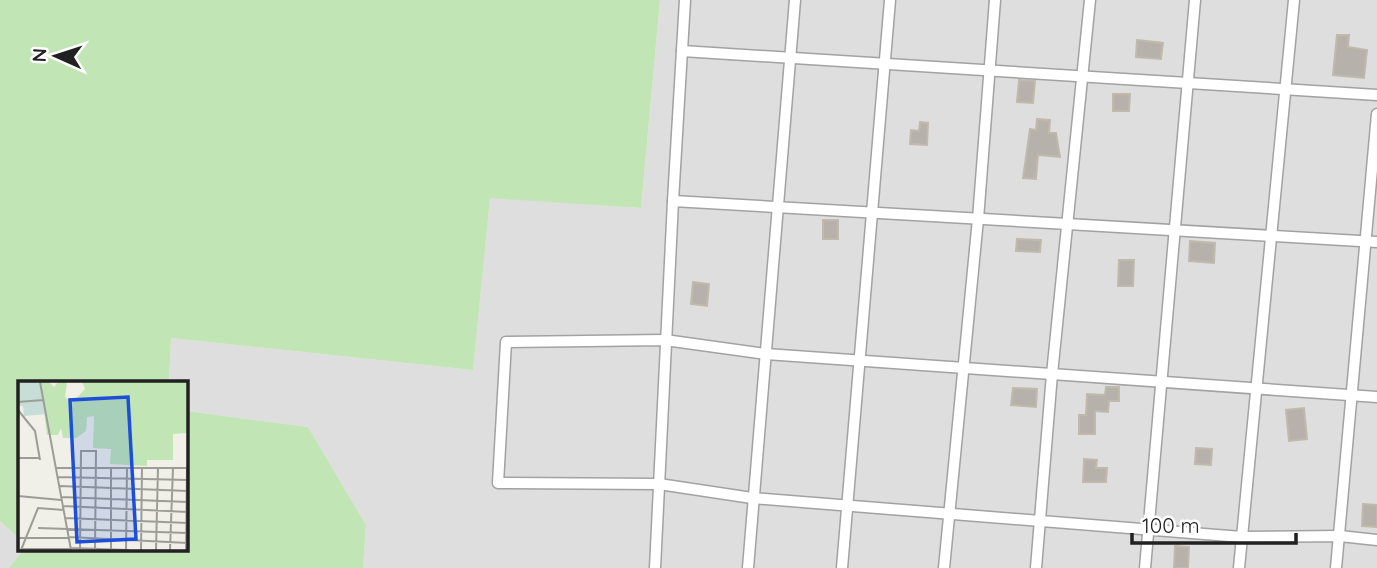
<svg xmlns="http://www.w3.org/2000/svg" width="1377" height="568" font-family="Quicksand,sans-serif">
	<rect width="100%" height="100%" fill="#f0efe8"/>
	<!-- residential -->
	<g fill="#dfdede">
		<polygon points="660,0 1377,0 1377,568 363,568 366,525 308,427 186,411 186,382 169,382 171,338 473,370 490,197 641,208"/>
		<polygon points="0,521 19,538 19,549 24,549 9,568 0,568"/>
	</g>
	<!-- grass -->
	<g fill="#c1e5b4">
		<polygon points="0,0 660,0 641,208 490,198 473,370 171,338 169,382 19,382 19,538 0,521"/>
		<polygon points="186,411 308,427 366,525 363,568 9,568 24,549 186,549"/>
	</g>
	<!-- building -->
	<g fill="#b6b2ab" stroke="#c1baac" stroke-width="2">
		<polygon points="1337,35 1349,35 1348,47 1367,50 1364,78 1333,75"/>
		<polygon points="1137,40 1163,43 1161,59 1136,57"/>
		<polygon points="1019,80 1035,81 1033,103 1017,102"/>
		<polygon points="1113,94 1130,94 1129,111 1113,111"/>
		<polygon points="1037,119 1050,120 1049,133 1056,133 1060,157 1038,155 1036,179 1023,178 1030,129 1036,130"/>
		<polygon points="920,122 928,123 927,145 910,144 911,130 919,131"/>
		<rect x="823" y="220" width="15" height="19"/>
		<polygon points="1017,239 1041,240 1040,252 1016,251"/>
		<polygon points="1190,241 1215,243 1214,263 1189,261"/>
		<polygon points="1119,260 1134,260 1133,286 1118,286"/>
		<polygon points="693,282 709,284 707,306 691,304"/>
		<polygon points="1106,387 1119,387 1119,401 1109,401 1108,412 1095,411 1095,434 1079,434 1079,415 1086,415 1087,394 1105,395"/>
		<polygon points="1013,388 1037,389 1036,407 1011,405"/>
		<polygon points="1304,408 1307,439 1289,441 1286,410"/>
		<polygon points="1196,448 1212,449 1211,465 1195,464"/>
		<polygon points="1084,459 1097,460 1096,468 1107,468 1106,482 1083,482"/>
		<polygon points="1363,504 1377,505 1377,527 1362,526"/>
		<polygon points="1175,546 1189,547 1188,568 1174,568"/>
	</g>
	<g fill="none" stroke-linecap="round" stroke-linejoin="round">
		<!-- minor casing -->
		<g stroke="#a2a2a2" stroke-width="13">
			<g id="minor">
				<polyline points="682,51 1377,95"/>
				<polyline points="673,201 685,0"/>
				<polyline points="1377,397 766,354 665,340 506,342 498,483 659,484 752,498 1242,537 1340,536 1377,540"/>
				<polyline points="655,568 673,201 1377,242"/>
				<polyline points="748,568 795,0"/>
				<polyline points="842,568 890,0"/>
				<polyline points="944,568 978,219 995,0"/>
				<polyline points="1036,568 1052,374 1090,0"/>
				<polyline points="1145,568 1195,0"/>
				<polyline points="1239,568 1294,0"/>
				<polyline points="1336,568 1377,114"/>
			</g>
		</g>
		<!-- minor -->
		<use href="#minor" stroke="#fff" stroke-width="10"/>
	</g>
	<!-- overview -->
	<g transform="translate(18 381)">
		<rect width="170" height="170" fill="#f0efe8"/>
		<path d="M22,1h9l5,5 4,-5h9l-2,15 7,6 13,-14 -3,-7h106v51l-15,1v26h-26v6l-37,-2 1,-15 -18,-1 1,-32 -7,1 -1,14 -10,7h-13l-2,-10 -3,7h-11z" fill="#c1e5b4"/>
		<path d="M0,1h22l6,32 -22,2 -1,-10h-5z" fill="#c7ddd8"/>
		<path fill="none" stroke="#9d9d98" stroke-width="2" d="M22,1l31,168M0,21l25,-2M0,29l17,21 5,29M0,77h22M38,87h55v82M93,87h77M39,96l131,3M42,105l128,5M0,115l43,4M43,116l127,5M45,125l125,6M47,137l123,5M20,147l150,5M51,156l119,6M0,157h51M53,167l58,2M4,168h49M3,169l17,-42 26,2M62,169l1,-99h15l-1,99M108,169l1,-82M123,169l1,-82M138,169l2,-82M152,169l3,-82M168,169l1,-82"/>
		<path fill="#1d4ed8" fill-opacity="0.15" stroke="#1d4ed8" stroke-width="3.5" d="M110,16l8,142 -59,3 -7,-142z"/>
		<rect width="170" height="170" fill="none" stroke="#212121" stroke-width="3.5"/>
	</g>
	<!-- north arrow -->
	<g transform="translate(56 56) rotate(273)" stroke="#ffffff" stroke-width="5" paint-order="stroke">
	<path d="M0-5L12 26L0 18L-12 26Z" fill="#212121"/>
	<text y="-10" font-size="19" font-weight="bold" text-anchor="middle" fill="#212121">N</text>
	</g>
	<!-- scale -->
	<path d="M1132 533v10h164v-10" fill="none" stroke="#212121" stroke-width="3.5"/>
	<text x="1142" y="533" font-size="21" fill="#212121" stroke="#ffffff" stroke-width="5" paint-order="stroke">100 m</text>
</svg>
